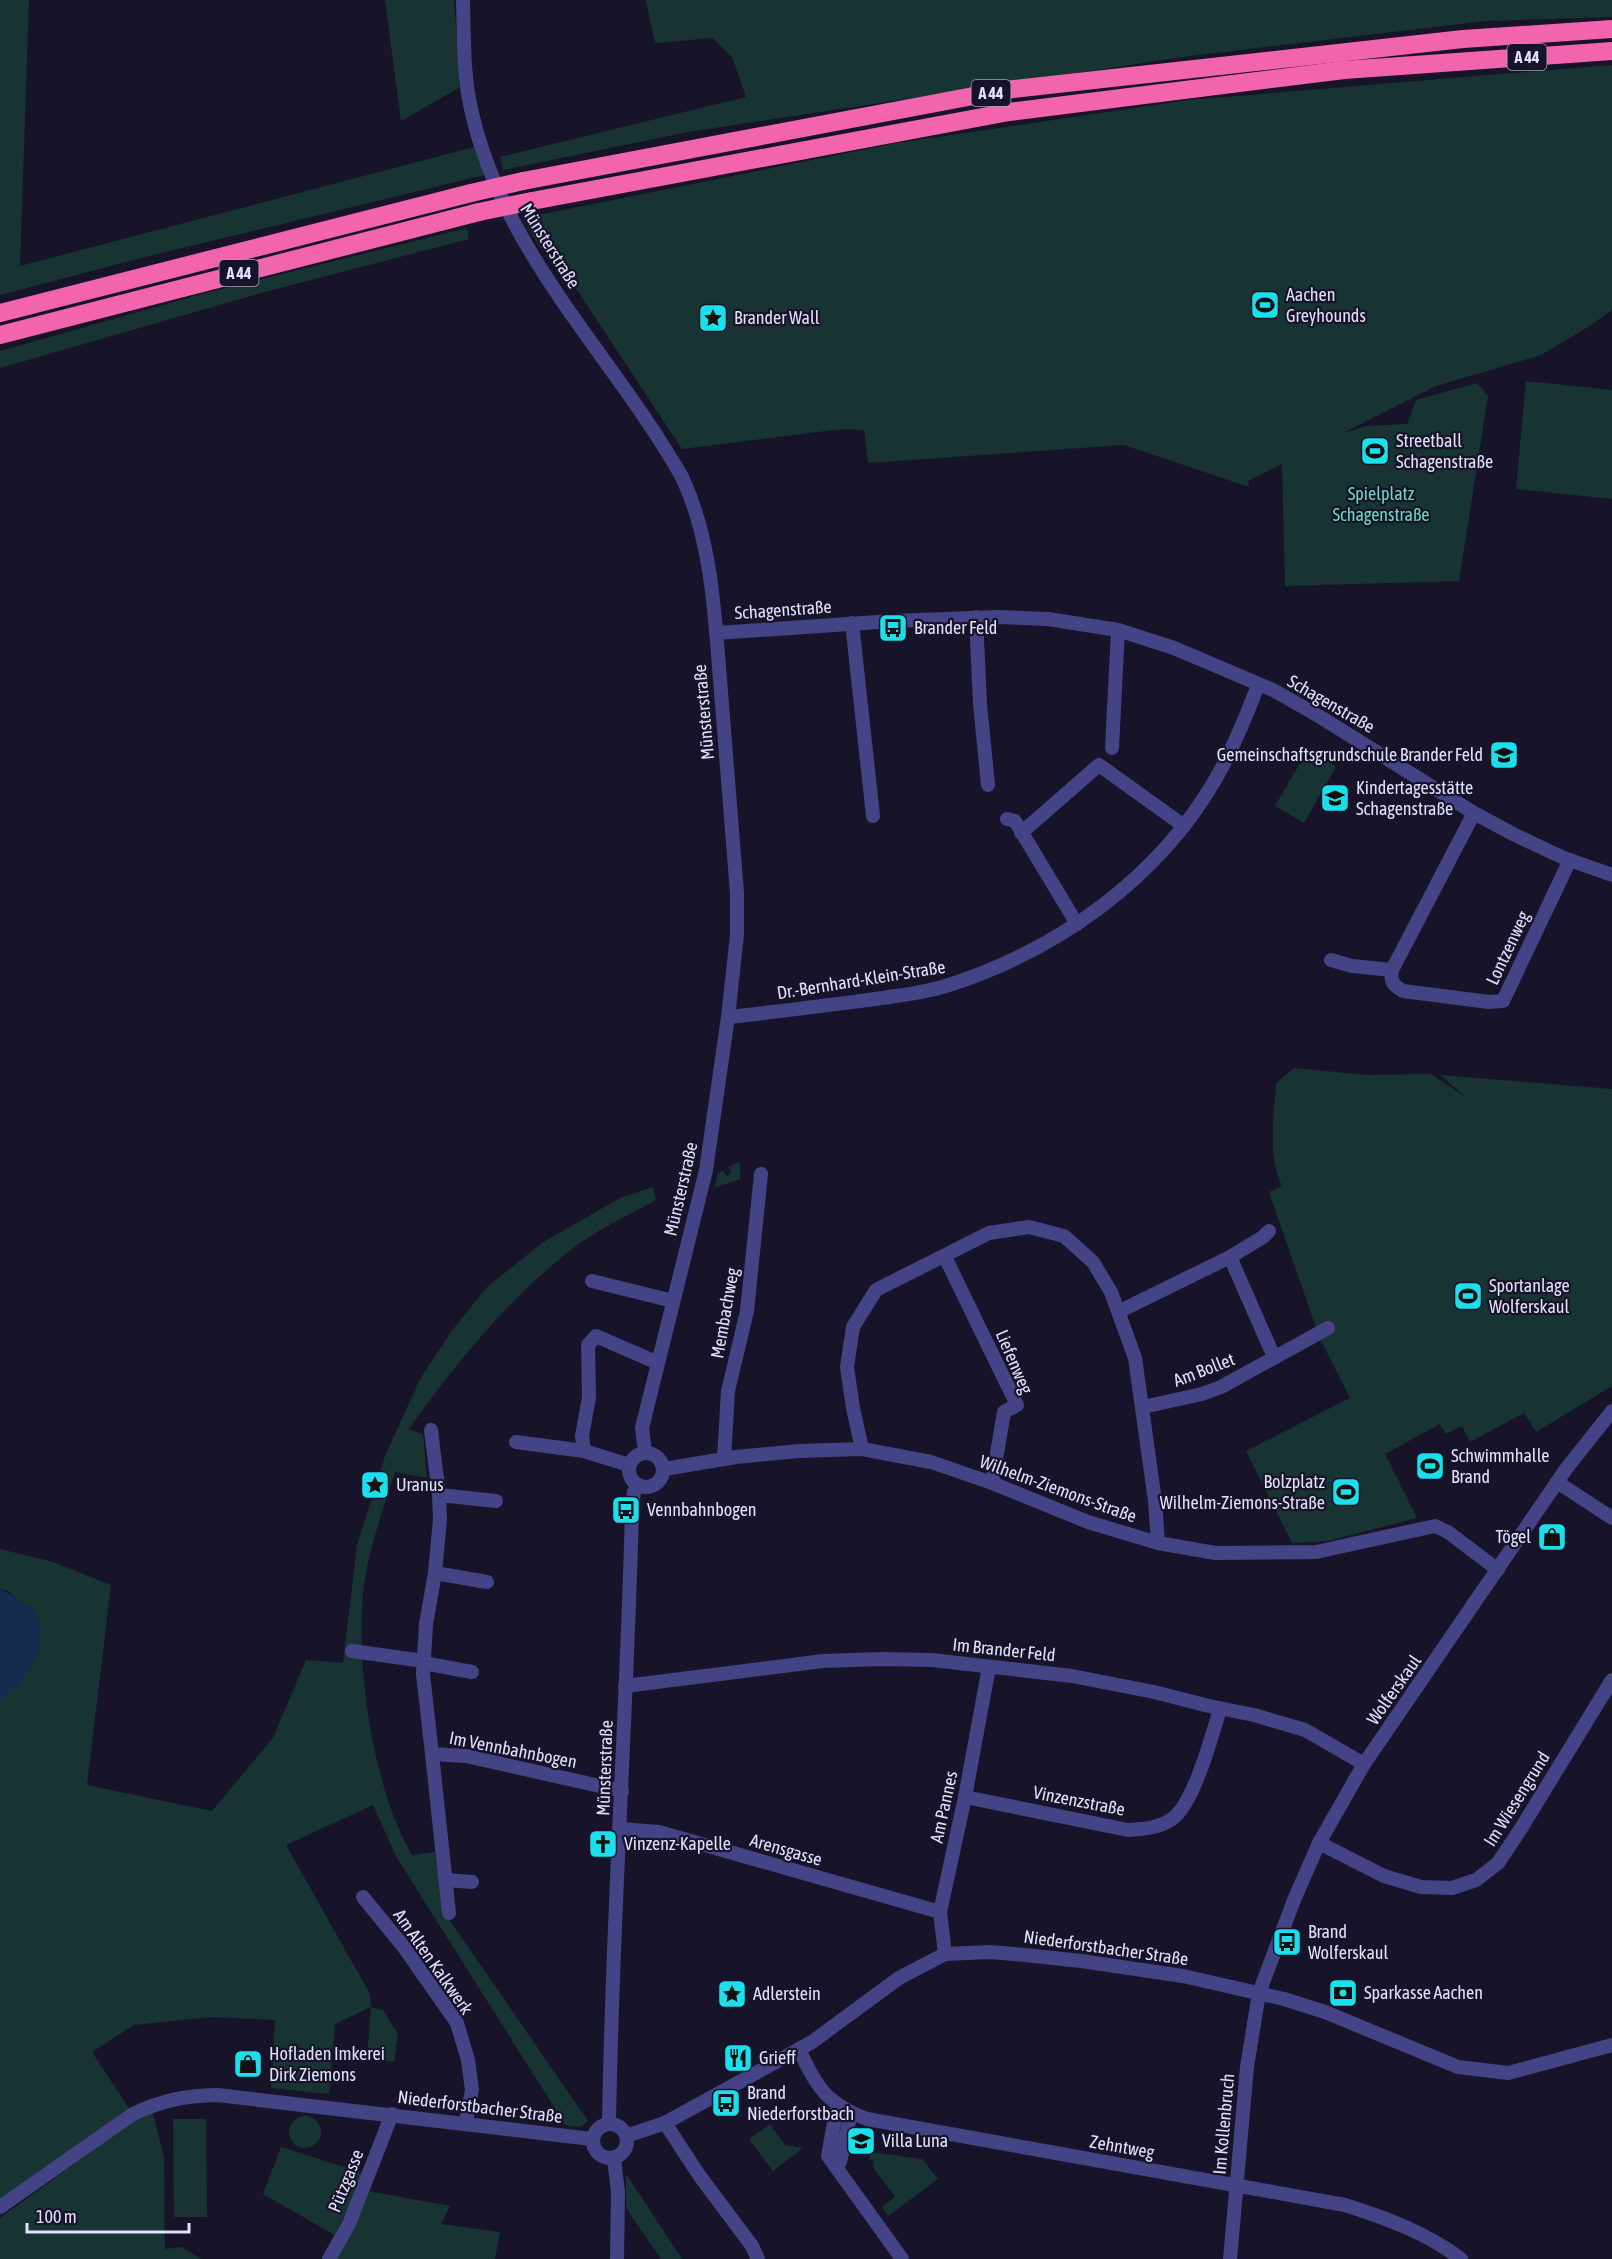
<svg xmlns="http://www.w3.org/2000/svg" width="1612" height="2259" font-family="'Asap Condensed',sans-serif">
	<rect width="100%" height="100%" fill="#17142a"/>
	<!-- green -->
	<g fill="#173432">
		<polygon points="0,0 29,0 20,266 474,147 485,175 145,257 0,295"/>
		<polygon points="385,0 454,0 460,87 401,121"/>
		<polygon points="646,0 1612,0 1612,17 1486,21 1182,57 688,132 503,170 500,157 746,97 732,57 713,38 655,43"/>
		<path d="M1612,65v245l-24,17 -47,28 -105,31 -93,47 23,-7 41,-2 9,-24 61,-17 11,13 -29,185 -174,5 -3,-122 -34,17 1,6 -125,-42 -256,18 -4,-33 -22,-1 -160,20 -118,-179c-21,-17 -29,-28 -41,-52l374,-75 292,-43z"/>
		<polygon points="467,228 469,239 261,293 0,368 0,351 202,294"/>
		<polygon points="1526,381 1612,390 1612,499 1516,489"/>
		<polygon points="1308,750 1336,767 1304,823 1275,806"/>
		<path d="M1294,1068l72,7 65,-1 36,24 -27,-23 172,14v297l-76,46 -12,-19 -54,29 -8,-16 -16,8 -6,-10 -55,30 32,64 -89,23 -36,2 -46,-92 104,-53 -30,-59 -51,-147 13,-6c-15,-30 -8,-71 -6,-103z"/>
		<polygon points="740,1162 740,1179 714,1188 718,1174 723,1170 727,1176 732,1172 728,1167"/>
		<path d="M653,1187l3,13c-29,16 -62,31 -88,52 -62,50 -113,112 -159,177l14,5 4,44 -32,-6c-11,35 -24,70 -30,106 -12,77 7,210 47,277l23,-3 9,60 144,209 -8,6 -14,-1 -169,-268 -24,-53 -87,40 84,149 1,13 12,3 15,24 -4,28 -27,-4 4,-51 -36,17 -6,70 -58,-6 4,-68 -65,-3 -76,8 -42,27 38,58 -130,90v-498c28,-23 54,-61 31,-96l-10,-2 -11,-12 -10,-3v-40l53,13 58,23 -24,200 125,26 61,-73 33,-78 37,3 14,-118 28,-89 36,-79 30,-45 36,-45 55,-44 78,-45z"/>
		<polygon points="152,2111 164,2156 165,2249 181,2247 202,2259 0,2259 0,2218 136,2119"/>
		<circle cx="305" cy="2132" r="16"/>
		<polygon points="173,2119 206,2119 207,2217 174,2217"/>
		<polygon points="770,2124 785,2145 803,2148 773,2171 749,2139"/>
		<polygon points="281,2147 363,2173 361,2182 335,2235 263,2194"/>
		<polygon points="871,2152 922,2159 938,2179 888,2216 882,2207 895,2197 873,2167 874,2160 869,2159"/>
		<polygon points="626,2174 682,2259 661,2259 626,2208"/>
		<polygon points="368,2191 450,2206 441,2224 500,2232 495,2259 334,2259"/>
	</g>
	<!-- water -->
	<polygon fill="#142c4e" points="0,1589 18,1598 21,1604 31,1606 38,1617 41,1628 41,1640 37,1656 18,1688 0,1702"/>
	<g fill="none" stroke-linecap="round" stroke-linejoin="round">
		<!-- minor -->
		<g stroke="#434385" stroke-width="14">
			<path d="M463,0c1,36 0,73 8,109 31,143 141,245 211,368 31,66 33,144 39,215 5,67 11,134 16,201v42l-9,82 -22,153 -64,258 3,24"/>
			<polyline points="976,617 980,704 988,785"/>
			<polyline points="852,623 873,816"/>
			<polyline points="716,633 893,621 997,617 1048,619 1118,630 1174,648 1275,691 1322,718 1474,813 1515,835 1564,858 1612,875"/>
			<polyline points="1112,748 1118,630"/>
			<path d="M1474,813l-82,157c-2,12 1,15 11,21l86,11 14,-1 67,-141"/>
			<polyline points="1007,819 1015,821 1077,924"/>
			<polyline points="1021,833 1099,765 1184,826"/>
			<polyline points="1331,960 1352,966 1392,970"/>
			<path d="M728,1017c47,-5 93,-11 140,-17 28,-4 57,-7 84,-16 107,-35 206,-106 263,-204 18,-31 31,-63 43,-95"/>
			<polyline points="945,1257 1017,1405 1004,1412 992,1483"/>
			<polyline points="1230,1257 1274,1357"/>
			<polyline points="592,1281 673,1301"/>
			<polyline points="1120,1311 1230,1257 1263,1237 1269,1231"/>
			<polyline points="1143,1407 1202,1394 1221,1387 1328,1328"/>
			<polyline points="431,1430 439,1495"/>
			<polyline points="516,1442 584,1451 629,1465"/>
			<polyline points="862,1449 853,1408 847,1367 853,1327 876,1290 989,1233 1029,1227 1064,1236 1093,1262 1111,1292 1135,1358 1155,1501 1158,1543"/>
			<polyline points="584,1451 582,1436 589,1397 588,1345 596,1336 658,1363"/>
			<circle cx="646" cy="1470" r="17"/>
			<polyline points="724,1458 728,1391 747,1311 761,1174"/>
			<polyline points="664,1469 736,1457 799,1451 862,1449 931,1462 992,1483 1088,1522 1158,1543 1215,1553 1316,1552 1435,1526 1448,1532 1498,1570"/>
			<polyline points="1557,1482 1612,1518"/>
			<polyline points="435,1573 440,1519 439,1495 496,1501"/>
			<polyline points="487,1582 435,1573 426,1624 423,1674 432,1754 466,1756 622,1791"/>
			<polyline points="352,1651 424,1661"/>
			<polyline points="423,1663 472,1672"/>
			<polyline points="625,1686 823,1661 881,1659 932,1660 1072,1676 1154,1692 1209,1706 1254,1715 1305,1730 1364,1764"/>
			<polyline points="432,1754 449,1913"/>
			<path d="M965,1797l163,33c16,-1 31,-2 44,-11 22,-15 40,-84 48,-110"/>
			<polyline points="621,1829 659,1832 940,1912"/>
			<polyline points="1319,1843 1384,1876 1421,1887 1452,1888 1476,1880 1498,1863 1520,1830 1612,1680"/>
			<polyline points="446,1880 472,1882"/>
			<polyline points="363,1897 403,1946 457,2023 468,2060 472,2090 466,2122"/>
			<polyline points="945,1954 940,1912 965,1797 989,1667"/>
			<path d="M799,2049c17,38 28,55 68,70l478,86c41,13 82,28 116,54"/>
			<polyline points="839,2107 836,2112 828,2156 902,2259"/>
			<polyline points="665,2123 699,2175 752,2246 758,2259"/>
			<circle cx="610" cy="2141" r="17"/>
			<path d="M609,2124c3,-205 18,-410 23,-615l2,-17 4,-7"/>
			<polyline points="626,2136 665,2123 812,2042 899,1978 945,1954 990,1952 1025,1955 1081,1961 1183,1976 1284,1999 1325,2012 1458,2067 1508,2073 1612,2045"/>
			<polyline points="614,2159 618,2192 617,2259"/>
			<polyline points="835,2166 840,2162 851,2113"/>
			<path d="M0,2207l133,-93c30,-14 51,-18 84,-19l375,44"/>
			<polyline points="329,2259 349,2224 392,2114"/>
			<polyline points="1230,2259 1247,2067 1259,1993 1294,1900 1319,1843 1364,1764 1566,1469 1612,1411"/>
		</g>
		<!-- highway -->
		<g stroke="#f265ae" stroke-width="18">
			<polyline points="523,181 1005,90 1463,39 1612,29"/>
			<polyline points="532,201 1009,112 1344,70 1612,51"/>
			<polyline points="0,313 471,193"/>
			<polyline points="0,335 479,212"/>
		</g>
		<!-- highway-bridge -->
		<g stroke="#f265ae" stroke-width="18">
			<polyline points="471,193 523,181"/>
			<polyline points="479,212 532,201"/>
		</g>
	</g>
	<!-- icons -->
	<defs>
		<g id="stadium-square" transform="scale(1.5)"><rect x="-9" y="-9" width="18" height="18" rx="4" fill="#1be0ec" stroke="#17142a"/><path d="M0-5a6.5 5 0 1 0 0 10a6.5 5 0 1 0 0-10ZM-3.5-1.8h7v3.6h-7Z" fill="#111"/></g>
		<g id="sight-square" transform="scale(1.5)"><rect x="-9" y="-9" width="18" height="18" rx="4" fill="#1be0ec" stroke="#17142a"/><path d="M0-6L1.8-2.2L6-1.7L2.9 1.2L3.7 5.4L0 3.3L-3.7 5.4L-2.9 1.2L-6-1.7L-1.8-2.2Z" fill="#111"/></g>
		<g id="bus-square" transform="scale(1.5)"><rect x="-9" y="-9" width="18" height="18" rx="4" fill="#1be0ec" stroke="#17142a"/><path d="M-5-6H5V4H4V6H2V4H-2V6H-4V4H-5ZM-3.5-4V0h7V-4ZM-3.5 1.2v1.5H-2V1.2ZM2 1.2v1.5H3.5V1.2Z" fill="#111"/></g>
		<g id="school-square" transform="scale(1.5)"><rect x="-9" y="-9" width="18" height="18" rx="4" fill="#1be0ec" stroke="#17142a"/><path d="M0-5L7-2L0 1L-7-2ZM-4 1L0 2.5L4 1V4Q0 6-4 4Z" fill="#111"/></g>
		<g id="shop-square" transform="scale(1.5)"><rect x="-9" y="-9" width="18" height="18" rx="4" fill="#1be0ec" stroke="#17142a"/><path d="M-5-2.5h2.3a2.7 3.5 0 0 1 5.4 0H5L5.5 6h-11ZM-1.5-2.5h3a1.5 2.3 0 0 0-3 0Z" fill="#111"/></g>
		<g id="church-square" transform="scale(1.5)"><rect x="-9" y="-9" width="18" height="18" rx="4" fill="#1be0ec" stroke="#17142a"/><path d="M-1.2-6h2.4v3.5h3.3v2.4h-3.3V6h-2.4V-.1h-3.3v-2.4h3.3Z" fill="#111"/></g>
		<g id="bank-square" transform="scale(1.5)"><rect x="-9" y="-9" width="18" height="18" rx="4" fill="#1be0ec" stroke="#17142a"/><path d="M-6-4H6V4H-6ZM0-2.3a2.3 2.3 0 1 0 0 4.6a2.3 2.3 0 1 0 0-4.6Z" fill="#111"/></g>
		<g id="restaurant-square" transform="scale(1.5)"><rect x="-9" y="-9" width="18" height="18" rx="4" fill="#1be0ec" stroke="#17142a"/><path d="M-5-6h1v4h1v-4h1v4h1v-4h1v5L-1.5 .5V6h-2V.5L-5-1ZM5-6V6H3V1.5H1.5Q1.5-4 5-6Z" fill="#111"/></g>
	</defs>
	<g fill-rule="evenodd">
		<use href="#stadium-square" x="1265" y="305"/>
		<use href="#sight-square" x="713" y="318"/>
		<use href="#stadium-square" x="1375" y="451"/>
		<use href="#bus-square" x="893" y="628"/>
		<use href="#school-square" x="1504" y="755"/>
		<use href="#school-square" x="1335" y="798"/>
		<use href="#stadium-square" x="1468" y="1296"/>
		<use href="#stadium-square" x="1430" y="1466"/>
		<use href="#sight-square" x="375" y="1485"/>
		<use href="#stadium-square" x="1346" y="1492"/>
		<use href="#bus-square" x="626" y="1510"/>
		<use href="#shop-square" x="1552" y="1537"/>
		<use href="#church-square" x="603" y="1844"/>
		<use href="#bus-square" x="1287" y="1942"/>
		<use href="#bank-square" x="1343" y="1993"/>
		<use href="#sight-square" x="732" y="1994"/>
		<use href="#restaurant-square" x="738" y="2058"/>
		<use href="#shop-square" x="248" y="2064"/>
		<use href="#bus-square" x="726" y="2103"/>
		<use href="#school-square" x="861" y="2141"/>
	</g>
	<g text-anchor="middle" stroke-width="4.5" stroke-linejoin="round" paint-order="stroke">
		<!-- shield labels -->
		<g fill="#17142a" stroke="#a5a2bd" stroke-width="1.5">
			<rect x="1507.5" y="44" width="39" height="26" rx="4.5"/>
			<rect x="971.5" y="80" width="39" height="26" rx="4.5"/>
			<rect x="219.5" y="260" width="39" height="26" rx="4.5"/>
		</g>
		<g font-size="16" font-weight="bold" fill="#e2dffc">
			<text x="1527" y="63">A 44</text>
			<text x="991" y="99">A 44</text>
			<text x="239" y="279">A 44</text>
		</g>
		<!-- street labels -->
		<g font-size="18" fill="#e2dffc" stroke="#17142a">
			<text transform="translate(550 246) rotate(58)" y="6">Münsterstraße</text>
			<text transform="translate(783 610) rotate(-4)" y="6">Schagenstraße</text>
			<text transform="translate(1331 704) rotate(30)" y="6">Schagenstraße</text>
			<text transform="translate(704 712) rotate(-95)" y="6">Münsterstraße</text>
			<text transform="translate(1508 948) rotate(-65)" y="6">Lontzenweg</text>
			<text transform="translate(861 980) rotate(-9)" y="6">Dr.-Bernhard-Klein-Straße</text>
			<text transform="translate(681 1189) rotate(-77)" y="6">Münsterstraße</text>
			<text transform="translate(725 1313) rotate(-80)" y="6">Membachweg</text>
			<text transform="translate(1014 1362) rotate(67)" y="6">Liefenweg</text>
			<text transform="translate(1204 1370) rotate(-21)" y="6">Am Bollet</text>
			<text transform="translate(1058 1489) rotate(20)" y="6">Wilhelm-Ziemons-Straße</text>
			<text transform="translate(1004 1650) rotate(6)" y="6">Im Brander Feld</text>
			<text transform="translate(1394 1690) rotate(-55)" y="6">Wolferskaul</text>
			<text transform="translate(513 1750) rotate(11)" y="6">Im Vennbahnbogen</text>
			<text transform="translate(605 1768) rotate(-88)" y="6">Münsterstraße</text>
			<text transform="translate(1517 1799) rotate(-58)" y="6">Im Wiesengrund</text>
			<text transform="translate(1079 1801) rotate(11)" y="6">Vinzenzstraße</text>
			<text transform="translate(944 1807) rotate(-78)" y="6">Am Pannes</text>
			<text transform="translate(786 1850) rotate(16)" y="6">Arensgasse</text>
			<text transform="translate(1106 1948) rotate(8)" y="6">Niederforstbacher Straße</text>
			<text transform="translate(433 1962) rotate(55)" y="6">Am Alten Kalkwerk</text>
			<text transform="translate(480 2107) rotate(7)" y="6">Niederforstbacher Straße</text>
			<text transform="translate(1224 2124) rotate(-85)" y="6">Im Kollenbruch</text>
			<text transform="translate(1122 2147) rotate(10)" y="6">Zehntweg</text>
			<text transform="translate(346 2181) rotate(-68)" y="6">Pützgasse</text>
		</g>
		<!-- poi labels -->
		<g font-size="18" fill="#e2dffc" stroke="#17142a" text-anchor="start">
			<text x="1286" y="301">Aachen<tspan x="1286" dy="21">Greyhounds</tspan></text>
			<text x="734" y="324">Brander Wall</text>
			<text x="1396" y="447">Streetball<tspan x="1396" dy="21">Schagenstraße</tspan></text>
			<text x="914" y="634">Brander Feld</text>
			<text x="1483" y="761" text-anchor="end">Gemeinschaftsgrundschule Brander Feld</text>
			<text x="1356" y="794">Kindertagesstätte<tspan x="1356" dy="21">Schagenstraße</tspan></text>
			<text x="1489" y="1292">Sportanlage<tspan x="1489" dy="21">Wolferskaul</tspan></text>
			<text x="1451" y="1462">Schwimmhalle<tspan x="1451" dy="21">Brand</tspan></text>
			<text x="1325" y="1488" text-anchor="end">Bolzplatz<tspan x="1325" dy="21">Wilhelm-Ziemons-Straße</tspan></text>
			<text x="396" y="1491">Uranus</text>
			<text x="647" y="1516">Vennbahnbogen</text>
			<text x="1531" y="1543" text-anchor="end">Tögel</text>
			<text x="624" y="1850">Vinzenz-Kapelle</text>
			<text x="1308" y="1938">Brand<tspan x="1308" dy="21">Wolferskaul</tspan></text>
			<text x="1364" y="1999">Sparkasse Aachen</text>
			<text x="753" y="2000">Adlerstein</text>
			<text x="269" y="2060">Hofladen Imkerei<tspan x="269" dy="21">Dirk Ziemons</tspan></text>
			<text x="759" y="2064">Grieff</text>
			<text x="747" y="2099">Brand<tspan x="747" dy="21">Niederforstbach</tspan></text>
			<text x="882" y="2147">Villa Luna</text>
		</g>
		<!-- park labels -->
		<g font-size="18" fill="#70d8ba" stroke="#17142a">
			<text x="1381" y="500">Spielplatz<tspan x="1381" dy="21">Schagenstraße</tspan></text>
		</g>
	</g>
	<!-- scale -->
	<path d="M27 2223v9h162v-9" fill="none" stroke="#e2dffc" stroke-width="3"/>
	<text x="36" y="2223" font-size="18" fill="#e2dffc" stroke="#17142a" stroke-width="4.5" paint-order="stroke">100 m</text>
</svg>
